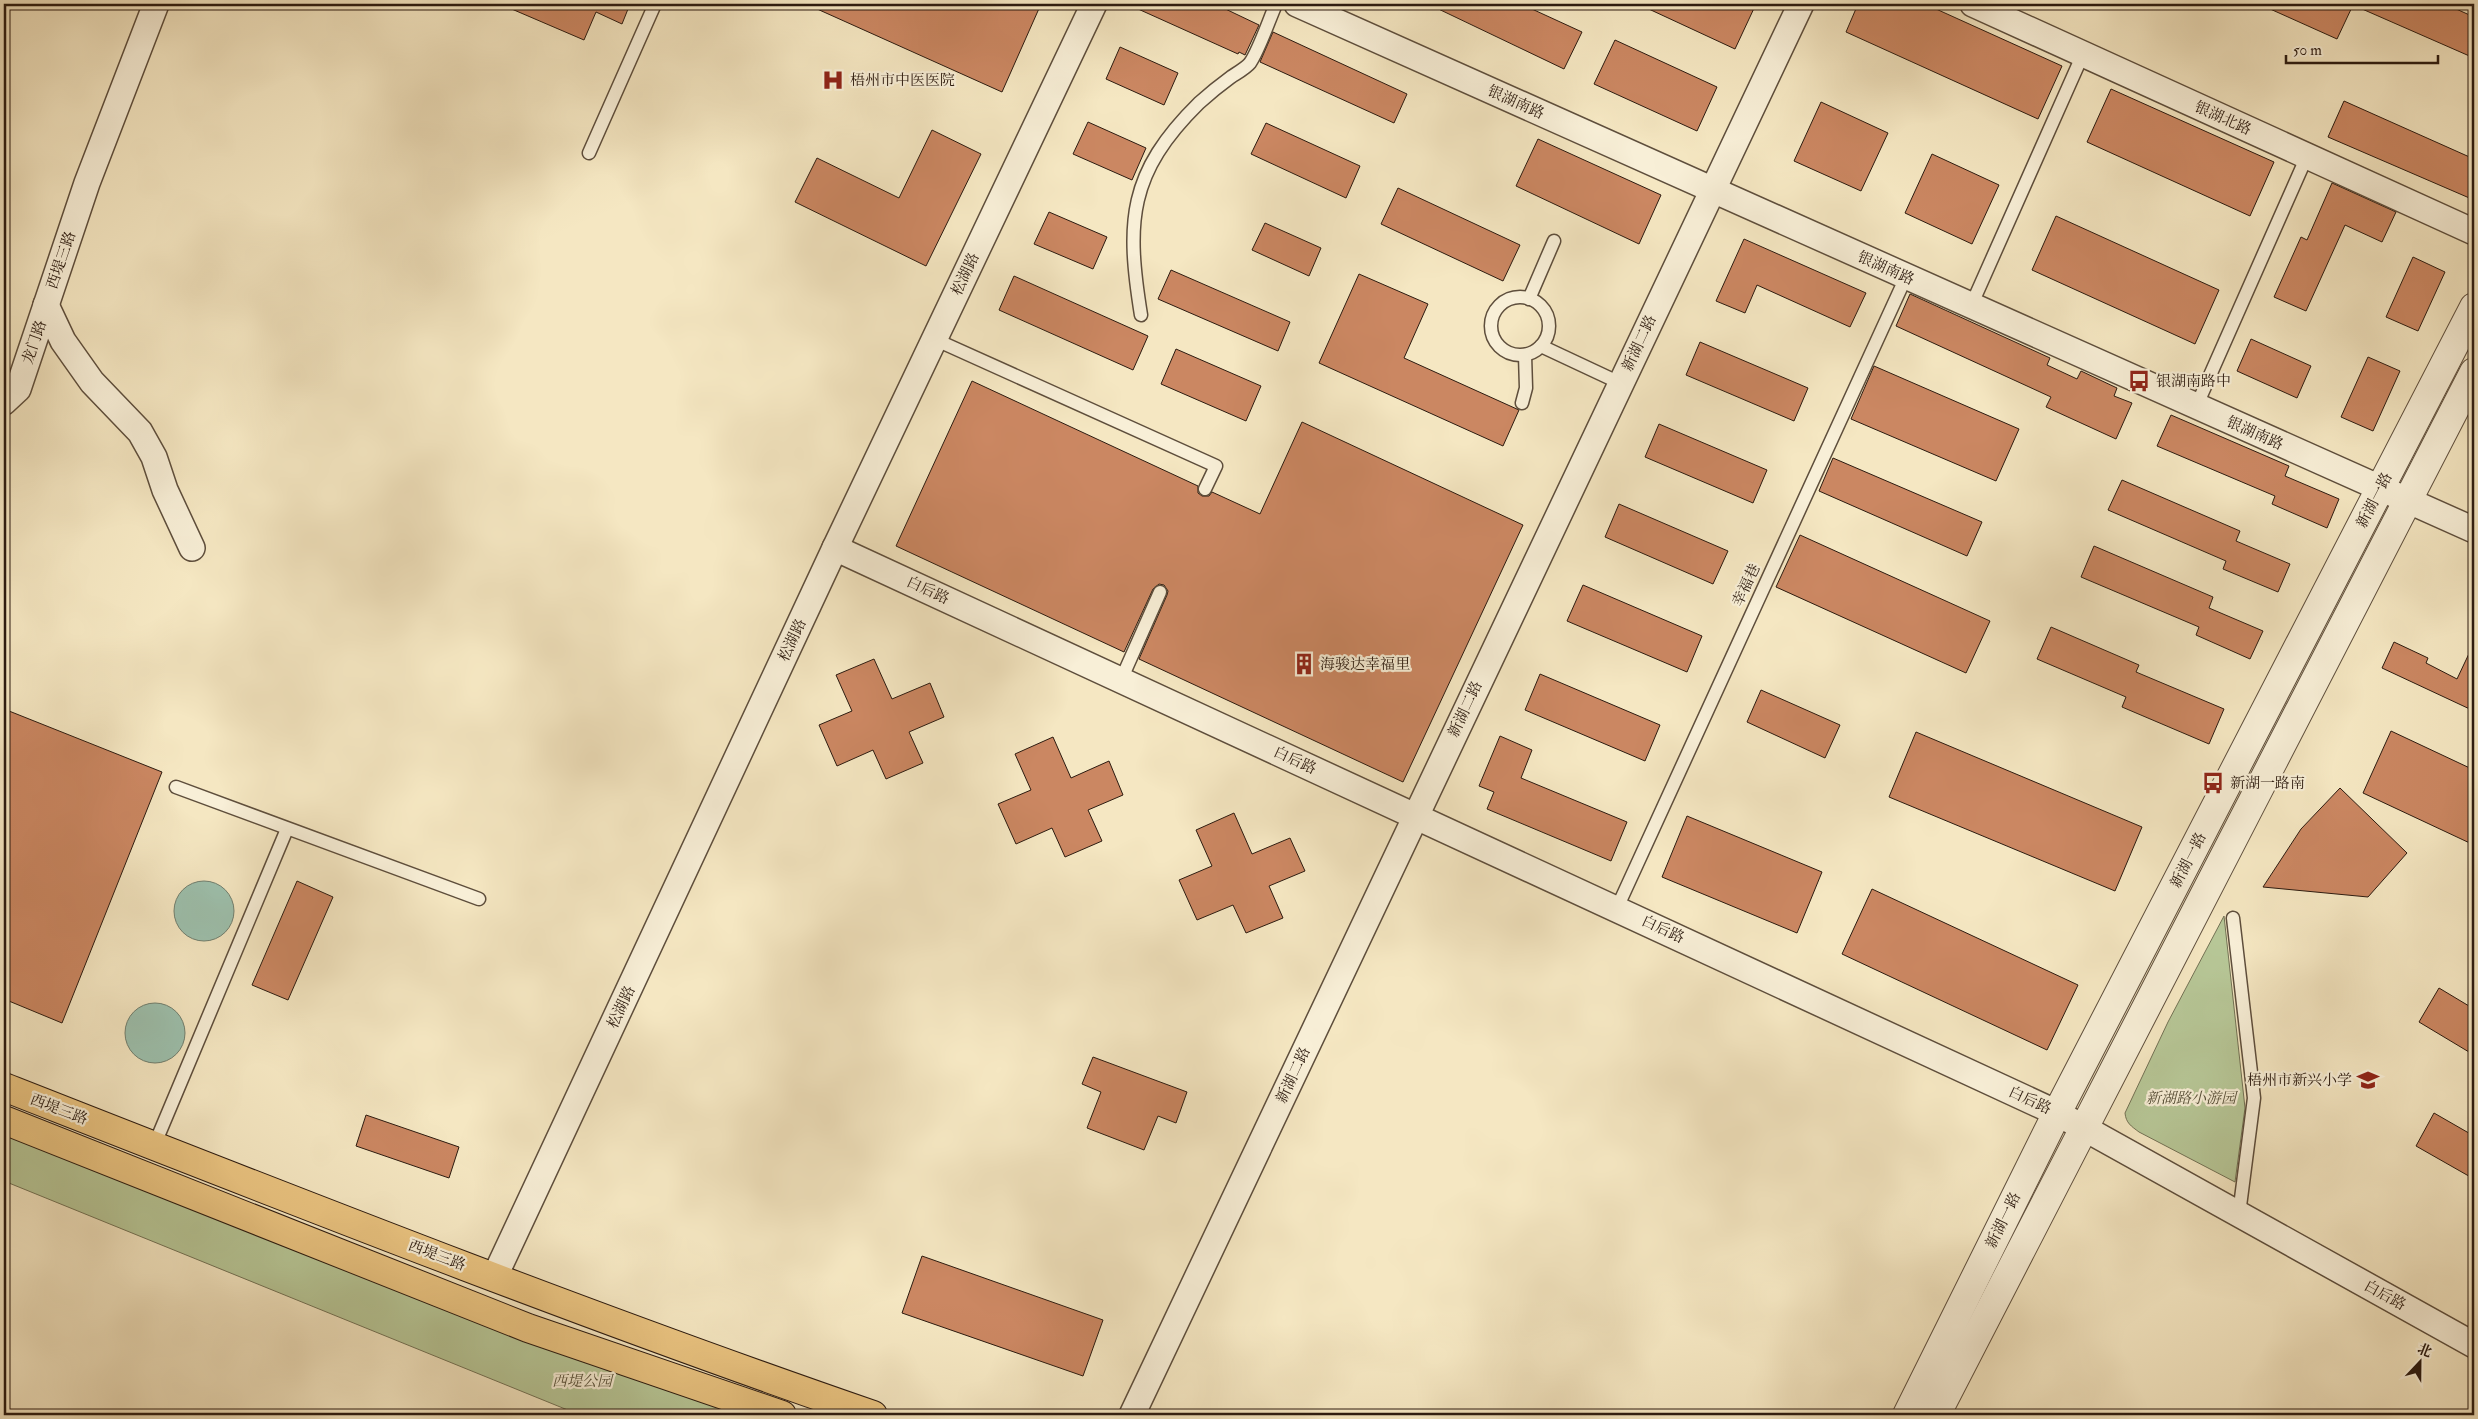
<svg xmlns="http://www.w3.org/2000/svg" width="2478" height="1419" font-family="'IM FELL Double Pica','Noto Serif SC',serif">
	<rect width="100%" height="100%" fill="#f5e7c2"/>
	<filter id="stains"><feTurbulence type="fractalNoise" baseFrequency=".004" numOctaves="4"/><feColorMatrix values="0 0 0 0 .2 0 0 0 0 .09 0 0 0 0 .02 0 0 0 .5 -.17"/></filter>
	<radialGradient id="worn" r=".72"><stop offset=".6" stop-color="#630" stop-opacity="0"/><stop offset="1" stop-color="#630" stop-opacity=".3"/></radialGradient>
	<!-- green -->
	<g fill="#b7c797" stroke="#727154">
		<path d="M2224,916l21,192 -10,74 -96,-50c-8,-6 -13,-9 -14,-19l43,-91z"/>
		<polygon points="4,1120 782,1415 580,1415 4,1181"/>
	</g>
	<!-- water -->
	<g fill="#9dc1ae" stroke="#707f6f">
		<circle cx="204" cy="911" r="30"/>
		<circle cx="155" cy="1033" r="30"/>
	</g>
	<!-- building -->
	<g fill="#cb8762" stroke="#2c1b10">
		<polygon points="500,4 630,4 622,24 596,12 584,40"/>
		<polygon points="806,4 1041,4 1002,92"/>
		<polygon points="1127,4 1215,4 1259,25 1245,55 1239,52 1238,54"/>
		<polygon points="1428,4 1521,4 1582,32 1564,69"/>
		<polygon points="1638,4 1756,4 1735,49"/>
		<polygon points="1858,4 1925,4 2062,66 2038,119 1846,32"/>
		<polygon points="2259,4 2445,4 2474,17 2474,58 2353,5 2337,39"/>
		<polygon points="1273,32 1407,94 1394,123 1260,62"/>
		<polygon points="1615,40 1717,87 1697,131 1594,84"/>
		<polygon points="1120,47 1178,73 1164,105 1106,79"/>
		<polygon points="2111,89 2274,162 2250,216 2087,142"/>
		<polygon points="2344,101 2474,159 2474,200 2328,137"/>
		<polygon points="1821,102 1888,133 1861,191 1794,161"/>
		<polygon points="1088,122 1146,148 1132,180 1073,154"/>
		<polygon points="1266,123 1360,166 1346,198 1251,154"/>
		<polygon points="932,130 981,154 926,266 795,202 817,158 899,198"/>
		<polygon points="1538,139 1661,195 1639,244 1516,186"/>
		<polygon points="1932,154 1999,185 1972,244 1905,213"/>
		<polygon points="2332,183 2396,212 2382,242 2345,225 2306,311 2274,297 2301,237 2307,240"/>
		<polygon points="1398,188 1520,245 1503,281 1381,224"/>
		<polygon points="1049,212 1107,237 1093,269 1034,244"/>
		<polygon points="2056,216 2219,290 2195,344 2032,270"/>
		<polygon points="1265,223 1321,248 1309,276 1252,250"/>
		<polygon points="1744,239 1866,293 1850,327 1757,285 1745,313 1716,301"/>
		<polygon points="2413,257 2445,272 2418,331 2386,317"/>
		<polygon points="1171,270 1290,322 1278,351 1158,299"/>
		<polygon points="1359,274 1428,304 1404,358 1519,410 1503,446 1319,363"/>
		<polygon points="1014,276 1148,336 1133,370 999,310"/>
		<polygon points="1910,294 2050,358 2047,365 2077,379 2081,371 2117,388 2114,396 2132,403 2116,439 2046,407 2051,397 1896,326"/>
		<polygon points="2251,339 2311,366 2297,398 2237,371"/>
		<polygon points="1700,342 1808,388 1794,421 1686,375"/>
		<polygon points="1176,349 1261,386 1246,421 1161,384"/>
		<polygon points="2368,357 2400,371 2373,431 2341,417"/>
		<polygon points="1874,366 2019,429 1996,481 1851,419"/>
		<polygon points="972,381 1198,486 1198,493 1202,496 1209,496 1212,492 1260,514 1302,422 1523,525 1403,782 1139,659 1167,595 1168,591 1164,585 1159,584 1153,589 1124,652 896,546"/>
		<polygon points="2171,415 2289,466 2285,476 2339,499 2327,528 2272,504 2275,496 2157,446"/>
		<polygon points="1659,424 1767,470 1753,503 1645,457"/>
		<polygon points="1833,458 1982,522 1967,556 1819,491"/>
		<polygon points="2122,480 2240,531 2236,541 2290,564 2278,592 2223,569 2226,561 2108,510"/>
		<polygon points="1619,504 1728,551 1713,584 1605,537"/>
		<polygon points="1800,535 1990,621 1966,673 1776,587"/>
		<polygon points="2094,546 2213,597 2209,608 2263,631 2250,659 2196,635 2199,627 2081,577"/>
		<polygon points="1583,585 1702,636 1687,672 1567,621"/>
		<polygon points="2051,627 2139,665 2136,672 2224,709 2209,744 2122,707 2126,697 2037,659"/>
		<polygon points="2394,642 2428,658 2426,663 2457,679 2474,643 2474,711 2382,668"/>
		<polygon points="874,659 892,699 930,683 944,717 909,732 923,763 886,779 873,750 837,766 819,725 852,711 836,675"/>
		<polygon points="1540,674 1660,725 1645,761 1525,710"/>
		<polygon points="1761,690 1840,725 1825,758 1747,722"/>
		<polygon points="4,709 162,772 62,1023 4,999"/>
		<polygon points="2391,731 2474,770 2474,845 2363,793"/>
		<polygon points="1916,732 2142,827 2115,891 1889,797"/>
		<polygon points="1500,736 1532,750 1521,778 1627,822 1611,861 1487,809 1494,792 1479,786"/>
		<polygon points="1053,737 1071,778 1109,761 1123,795 1088,810 1102,841 1065,857 1052,828 1016,844 998,804 1031,790 1015,754"/>
		<polygon points="2340,788 2407,853 2368,897 2263,887 2301,829"/>
		<polygon points="1234,813 1252,854 1290,838 1305,871 1269,886 1283,918 1246,933 1233,905 1197,920 1179,880 1212,866 1196,830"/>
		<polygon points="1687,816 1822,872 1797,933 1662,877"/>
		<polygon points="297,881 333,897 288,1000 252,985"/>
		<polygon points="1872,889 2078,985 2047,1050 1842,954"/>
		<polygon points="2439,988 2474,1009 2474,1055 2419,1022"/>
		<polygon points="1093,1057 1187,1092 1176,1123 1158,1116 1144,1150 1087,1128 1101,1092 1082,1084"/>
		<polygon points="2434,1113 2474,1136 2474,1179 2416,1146"/>
		<polygon points="366,1115 459,1147 449,1178 356,1146"/>
		<polygon points="922,1256 1103,1320 1083,1376 902,1313"/>
	</g>
	<g fill="none" stroke-linecap="round" stroke-linejoin="round">
		<!-- service casing -->
		<g stroke="#5e4e3c" stroke-width="15">
			<g id="service">
				<polyline points="589,153 655,4"/>
				<circle cx="1520" cy="326" r="29"/>
				<polyline points="1529,299 1554,241"/>
				<polyline points="1971,306 2083,54"/>
				<path d="M1141,315c-15,-93 -13,-142 58,-212 10,-9 21,-18 32,-26 6,-4 15,-9 19,-14 9,-13 19,-43 26,-59"/>
				<polyline points="934,339 1216,466 1205,489"/>
				<polyline points="1541,346 1620,383"/>
				<polyline points="1522,403 1526,388 1525,355"/>
				<polyline points="2196,407 2307,156"/>
				<polyline points="1121,680 1160,592"/>
				<polyline points="176,787 479,899"/>
				<polyline points="1617,908 1906,277"/>
				<polyline points="2233,918 2254,1098 2239,1214"/>
				<polyline points="154,1146 287,829"/>
			</g>
		</g>
		<!-- minor casing -->
		<g stroke="#5e4e3c" stroke-width="28">
			<g id="minor">
				<polyline points="1297,4 2474,530"/>
				<polyline points="1973,4 2474,232"/>
				<polyline points="46,305 63,341 92,382 140,432 154,457 165,490 192,548"/>
				<polyline points="4,402 18,389 87,183 156,4"/>
				<polyline points="835,548 2057,1113 2474,1345"/>
				<polyline points="494,1278 835,548 1094,4"/>
				<polyline points="1132,1415 1801,4"/>
			</g>
		</g>
		<!-- tertiary casing -->
		<g stroke="#5e4e3c" stroke-width="30">
			<g id="tertiary">
				<polyline points="1907,1415 2057,1113 2474,307"/>
				<polyline points="1936,1415 2474,372"/>
			</g>
		</g>
		<!-- primary casing -->
		<g stroke="#2c1b10" stroke-width="30">
			<g id="primary">
				<path d="M4,1087c288,113 576,227 869,328"/>
				<polyline points="4,1120 528,1328 782,1415"/>
			</g>
		</g>
		<!-- service -->
		<use href="#service" stroke="#f8efd7" stroke-width="12"/>
		<!-- minor -->
		<use href="#minor" stroke="#f8efd7" stroke-width="25"/>
		<!-- tertiary -->
		<use href="#tertiary" stroke="#f8efd7" stroke-width="28"/>
		<!-- primary -->
		<use href="#primary" stroke="#eac481" stroke-width="28"/>
	</g>
	<!-- icons -->
	<defs>
		<g id="hospital-bare" transform="scale(1.725)"><path d="M-5-5h3v3.5h4V-5h3V5h-3V1.5h-4V5h-3Z" fill="#8f2418" stroke="#f8efd7" stroke-width="2.5" paint-order="stroke"/></g>
		<g id="bus-bare" transform="scale(1.725)"><path d="M-5-6H5V4H4V6H2V4H-2V6H-4V4H-5ZM-3.5-4V0h7V-4ZM-3.5 1.2v1.5H-2V1.2ZM2 1.2v1.5H3.5V1.2Z" fill="#8f2418" stroke="#f8efd7" stroke-width="2.5" paint-order="stroke"/></g>
		<g id="building-bare" transform="scale(1.725)"><path d="M-4-6H4V6H1V3H-1V6H-4ZM-2.5-4.3h1.7v1.8h-1.7ZM.8-4.3h1.7v1.8H.8ZM-2.5-1h1.7V.8h-1.7ZM.8-1h1.7V.8H.8Z" fill="#8f2418" stroke="#f8efd7" stroke-width="2.5" paint-order="stroke"/></g>
		<g id="school-bare" transform="scale(1.725)"><path d="M0-5L7-2L0 1L-7-2ZM-4 1L0 2.5L4 1V4Q0 6-4 4Z" fill="#8f2418" stroke="#f8efd7" stroke-width="2.5" paint-order="stroke"/></g>
	</defs>
	<g fill-rule="evenodd">
		<use href="#hospital-bare" x="833" y="80"/>
		<use href="#bus-bare" x="2139" y="381"/>
		<use href="#building-bare" x="1304" y="664"/>
		<use href="#bus-bare" x="2213" y="783"/>
		<use href="#school-bare" x="2368" y="1080"/>
	</g>
	<g text-anchor="middle" stroke-width="4.5" stroke-linejoin="round" paint-order="stroke">
		<!-- poi labels -->
		<g font-size="15" fill="#2c1b10" stroke="#f8efd7" text-anchor="start">
			<text x="850" y="85">梧州市中医医院</text>
			<text x="2156" y="386">银湖南路中</text>
			<text x="1320" y="669">海骏达幸福里</text>
			<text x="2230" y="788">新湖一路南</text>
			<text x="2352" y="1085" text-anchor="end">梧州市新兴小学</text>
		</g>
		<!-- street labels -->
		<g font-size="15" fill="#2c1b10" stroke="#f8efd7">
			<text transform="translate(1516 102) rotate(24)" y="5">银湖南路</text>
			<text transform="translate(2223 118) rotate(24)" y="5">银湖北路</text>
			<text transform="translate(61 260) rotate(-71)" y="5">西堤三路</text>
			<text transform="translate(1886 268) rotate(24)" y="5">银湖南路</text>
			<text transform="translate(965 274) rotate(-65)" y="5">松湖路</text>
			<text transform="translate(34 342) rotate(-71)" y="5">龙门路</text>
			<text transform="translate(1639 343) rotate(-65)" y="5">新湖二路</text>
			<text transform="translate(2255 433) rotate(24)" y="5">银湖南路</text>
			<text transform="translate(2374 500) rotate(-63)" y="5">新湖一路</text>
			<text transform="translate(1746 585) rotate(-65)" y="5">幸福巷</text>
			<text transform="translate(928 590) rotate(25)" y="5">白后路</text>
			<text transform="translate(792 640) rotate(-65)" y="5">松湖路</text>
			<text transform="translate(1465 709) rotate(-65)" y="5">新湖二路</text>
			<text transform="translate(1295 760) rotate(25)" y="5">白后路</text>
			<text transform="translate(2188 860) rotate(-63)" y="5">新湖一路</text>
			<text transform="translate(1663 929) rotate(25)" y="5">白后路</text>
			<text transform="translate(621 1007) rotate(-65)" y="5">松湖路</text>
			<text transform="translate(1293 1075) rotate(-65)" y="5">新湖二路</text>
			<text transform="translate(2030 1100) rotate(25)" y="5">白后路</text>
			<text transform="translate(59 1109) rotate(21)" y="5">西堤三路</text>
			<text transform="translate(2003 1220) rotate(-64)" y="5">新湖一路</text>
			<text transform="translate(437 1255) rotate(21)" y="5">西堤三路</text>
			<text transform="translate(2385 1295) rotate(29)" y="5">白后路</text>
		</g>
		<!-- park labels -->
		<g font-size="15" font-style="italic" fill="#564f38" stroke="#f8efd7">
			<text x="2191" y="1103">新湖路小游园</text>
			<text x="582" y="1386">西堤公园</text>
		</g>
	</g>
	<!-- margin -->
	<rect width="2478" height="1419" fill="none" stroke="#f5e7c2" stroke-width="20"/>
	<rect x="5" y="5" width="2468" height="1409" fill="none" stroke="#2c1b10" stroke-width="2.5"/>
	<rect x="10" y="10" width="2458" height="1399" fill="none" stroke="#2c1b10"/>
	<!-- north arrow -->
	<g transform="translate(2420 1362) rotate(22)" stroke="#f8efd7" stroke-width="4" paint-order="stroke">
	<path d="M0-4L9 19L0 12L-9 19Z" fill="#2c1b10"/>
	<text y="-8" font-size="14" font-weight="bold" text-anchor="middle" fill="#2c1b10">北</text>
	</g>
	<!-- scale -->
	<path d="M2286 55v8h152v-8" fill="none" stroke="#2c1b10" stroke-width="2.5"/>
	<text x="2293" y="55" font-size="15" fill="#2c1b10" stroke="#f8efd7" stroke-width="4" paint-order="stroke">50 m</text>
	<rect width="100%" height="100%" filter="url(#stains)"/>
	<rect width="100%" height="100%" fill="url(#worn)"/>
</svg>
